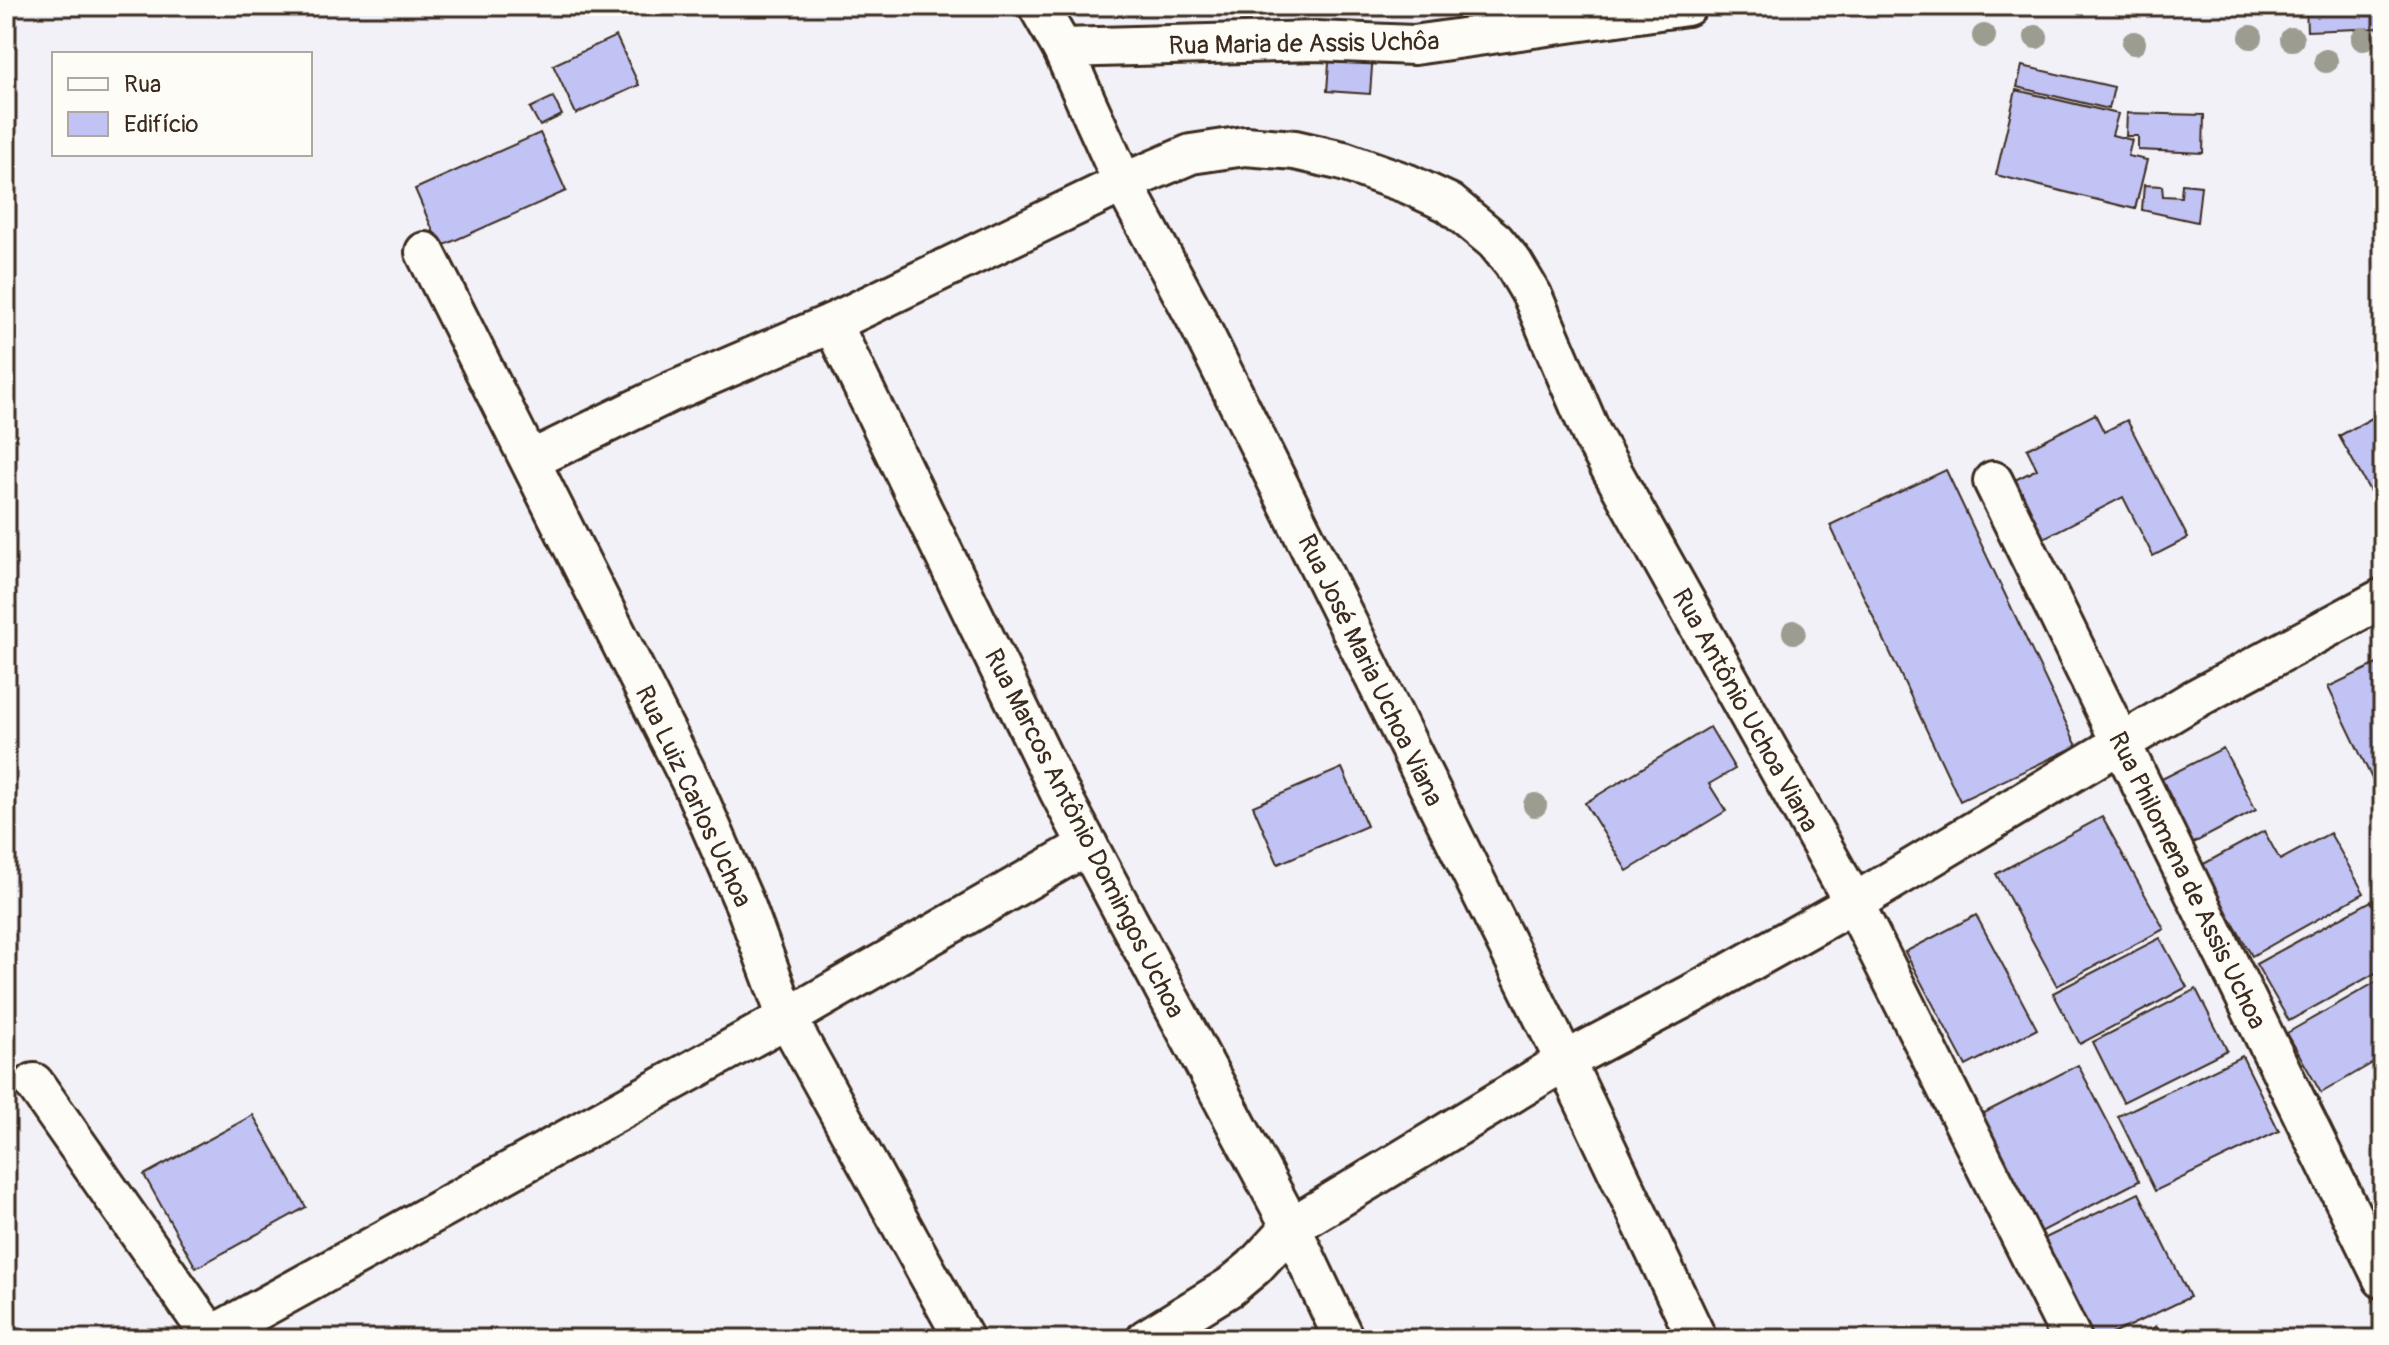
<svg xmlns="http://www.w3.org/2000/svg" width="2389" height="1345" font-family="Pangolin,sans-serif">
	<rect width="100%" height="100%" fill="#f1f1f7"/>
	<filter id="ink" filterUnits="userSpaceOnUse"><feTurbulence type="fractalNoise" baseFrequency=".0125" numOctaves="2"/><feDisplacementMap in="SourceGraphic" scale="16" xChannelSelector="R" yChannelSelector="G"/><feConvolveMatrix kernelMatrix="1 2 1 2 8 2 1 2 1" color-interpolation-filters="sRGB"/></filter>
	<g filter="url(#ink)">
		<!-- building -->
		<g fill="#c1c3f5" stroke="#3b2a1e" stroke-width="2">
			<polygon points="2306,6 2383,6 2383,28 2307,31"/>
			<polygon points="616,36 639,85 576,114 553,65"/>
			<polygon points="1330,49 1373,53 1370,94 1327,91"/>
			<polygon points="2022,66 2114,87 2109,109 2017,87"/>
			<polygon points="2016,90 2118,114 2112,135 2132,140 2128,156 2147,160 2135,209 1996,175"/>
			<polygon points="553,97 562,115 540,126 530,108"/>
			<polygon points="2127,113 2204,115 2203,153 2138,150 2138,136 2126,136"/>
			<polygon points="540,133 566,191 440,247 415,189"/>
			<polygon points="2182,184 2201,186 2197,222 2142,210 2144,185 2162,186 2163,196 2181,197"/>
			<polygon points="2383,412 2383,483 2370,491 2339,436"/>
			<polygon points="2095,414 2104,432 2127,420 2188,538 2153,556 2123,497 2044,538 2015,480 2037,469 2027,449"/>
			<polygon points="1946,470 2077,746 1960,801 1830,525"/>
			<polygon points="2383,661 2383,783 2376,787 2328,687"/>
			<polygon points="1710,727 1735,769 1709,784 1726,811 1627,871 1585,803"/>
			<polygon points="2223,748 2256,810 2192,844 2158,781"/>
			<polygon points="1342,768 1367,826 1278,864 1253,806"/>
			<polygon points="2102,817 2164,929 2057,986 1996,874"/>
			<polygon points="2264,831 2280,860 2330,833 2364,893 2252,956 2200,866"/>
			<polygon points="2371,901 2383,922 2383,969 2289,1021 2256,964"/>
			<polygon points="1976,915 2037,1029 1966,1066 1905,952"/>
			<polygon points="2160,938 2187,987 2080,1044 2053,993"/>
			<polygon points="2383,978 2383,1057 2321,1093 2287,1033"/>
			<polygon points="2196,989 2227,1050 2123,1102 2093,1042"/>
			<polygon points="2242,1056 2279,1131 2155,1191 2118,1116"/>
			<polygon points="2078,1065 2139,1181 2035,1235 1974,1118"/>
			<polygon points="253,1115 306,1207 196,1268 144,1175"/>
			<polygon points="2139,1193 2190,1297 2102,1339 2084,1339 2037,1242"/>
			<polygon points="2156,1326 2163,1339 2138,1339"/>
		</g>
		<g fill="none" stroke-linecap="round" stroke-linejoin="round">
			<!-- street casing -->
			<g stroke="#3b2a1e" stroke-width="44">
				<g id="street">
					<polyline points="1038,6 1062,48 1123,183 1200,326 1565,1061 1697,1339"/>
					<polyline points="1062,48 1316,41 1414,45 1687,6"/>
					<polyline points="425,252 694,788 746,907 787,1018 964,1339"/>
					<polyline points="832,323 1059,791 1291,1227 1344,1339"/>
					<polyline points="531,460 671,392 832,323 1123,183 1191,154 1245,146 1295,150 1343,161 1408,184 1449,203 1495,241 1513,263 1532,295 1592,435 1854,903 2072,1339"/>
					<polyline points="1993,481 2383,1279"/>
					<polyline points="34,1083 213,1339"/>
					<polyline points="211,1336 787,1018 1088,845"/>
					<polyline points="1146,1339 1230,1287 1254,1267 1291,1227 1565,1061 1692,994 1854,903 2193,700 2383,598"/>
				</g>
			</g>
			<!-- street -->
			<use href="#street" stroke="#fdfcf7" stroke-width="38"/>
		</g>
		<!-- trees -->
		<g fill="#9c9c91">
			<circle cx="1984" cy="36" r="12"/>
			<circle cx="2036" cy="37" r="12"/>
			<circle cx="2251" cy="37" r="12"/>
			<circle cx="2292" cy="39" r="12"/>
			<circle cx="2363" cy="39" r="12"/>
			<circle cx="2134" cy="43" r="12"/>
			<circle cx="2326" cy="61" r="12"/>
			<circle cx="1794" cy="632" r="12"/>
			<circle cx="1535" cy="805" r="12"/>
		</g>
	</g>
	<g text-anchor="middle" stroke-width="6" stroke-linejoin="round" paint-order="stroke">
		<!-- street labels -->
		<g font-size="26" fill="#3b2a1e" stroke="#fdfcf7">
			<text transform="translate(1304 43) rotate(-1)" y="9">Rua Maria de Assis Uchôa</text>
			<text transform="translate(1371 670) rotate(64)" y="9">Rua José Maria Uchoa Viana</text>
			<text transform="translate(1746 710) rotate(61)" y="9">Rua Antônio Uchoa Viana</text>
			<text transform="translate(694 796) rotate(65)" y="9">Rua Luiz Carlos Uchoa</text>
			<text transform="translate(1085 833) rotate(63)" y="9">Rua Marcos Antônio Domingos Uchoa</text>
			<text transform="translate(2188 880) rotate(64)" y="9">Rua Philomena de Assis Uchoa</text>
		</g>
	</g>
	<!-- margin -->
	<rect width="2389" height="1345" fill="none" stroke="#fdfcf7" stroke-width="32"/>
	<rect x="16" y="16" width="2357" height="1313" fill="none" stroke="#3b2a1e" stroke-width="3" filter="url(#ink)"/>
	<!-- legend -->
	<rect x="52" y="52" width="260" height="104" fill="#fdfcf7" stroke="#afa8a0" stroke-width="2"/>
	<rect x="68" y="78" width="40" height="12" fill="#fdfcf7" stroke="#afa8a0" stroke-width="2"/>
	<text x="124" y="92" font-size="24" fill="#3b2a1e">Rua</text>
	<rect x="68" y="112" width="40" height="24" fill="#c1c3f5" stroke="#afa8a0" stroke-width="2"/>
	<text x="124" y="132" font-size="24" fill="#3b2a1e">Edifício</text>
</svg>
